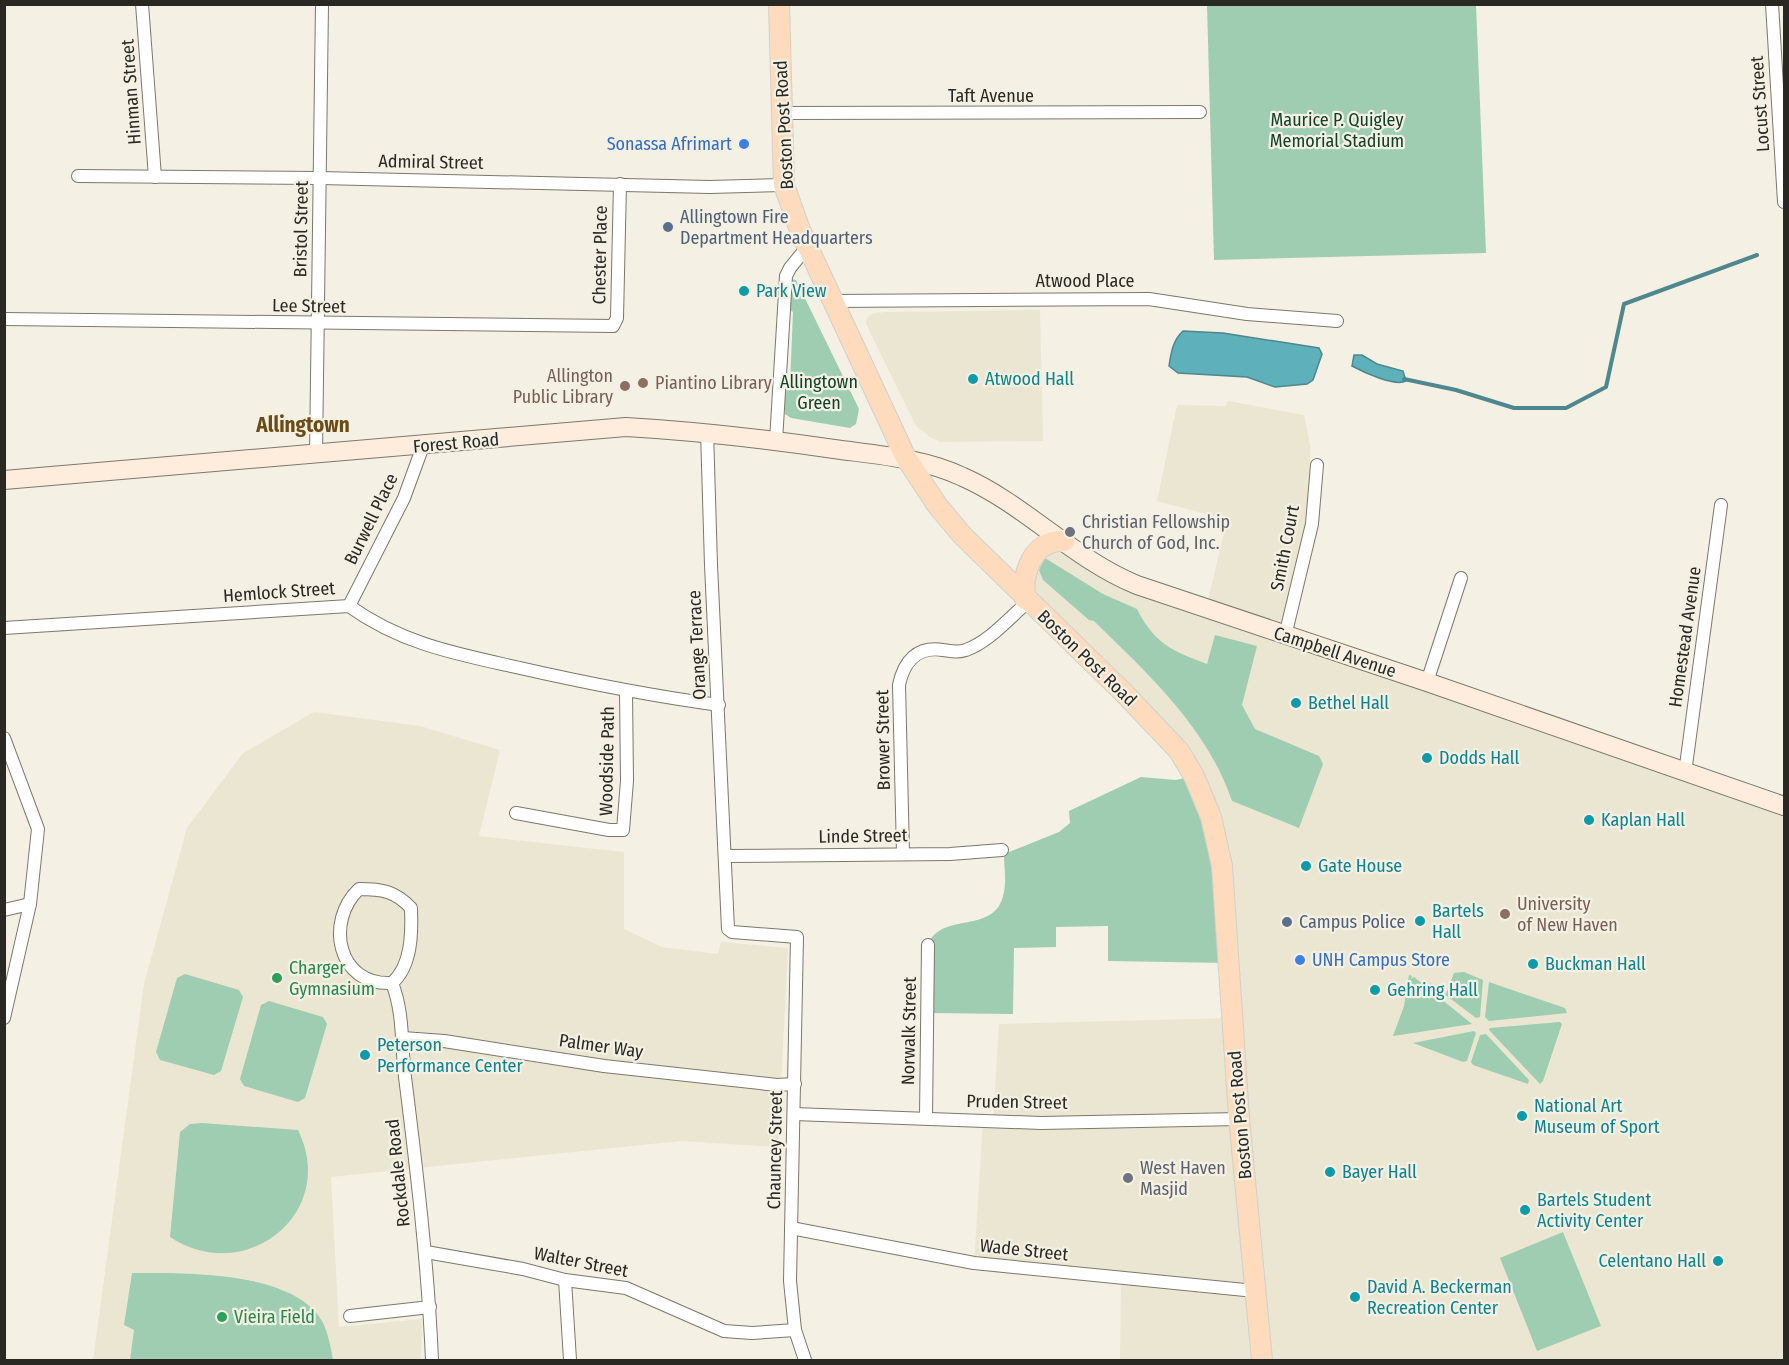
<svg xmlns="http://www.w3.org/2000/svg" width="1789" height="1365" font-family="'Fira Sans Condensed',sans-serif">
	<rect width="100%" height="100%" fill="#f4f1e4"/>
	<!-- built -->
	<g fill="#ebe6d2">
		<polygon points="1040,310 1043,441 940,442 930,437 916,426 866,324 867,318 872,314 884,312"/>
		<polygon points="1228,401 1304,415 1310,444 1312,524 1285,636 1784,806 1784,1360 1120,1360 1121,1279 974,1263 983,1121 993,1121 999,1024 1231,1018 1194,776 1025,599 1047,545 1206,608 1227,520 1157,501 1177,405 1226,406"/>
		<polygon points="314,712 420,726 500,750 479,836 624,852 624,929 662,947 718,954 721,942 788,948 778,1147 681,1141 331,1177 339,1327 422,1319 421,1360 93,1360 144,984 187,828 243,753"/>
	</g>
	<!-- green -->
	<g fill="#9fcdb1">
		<polygon points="1207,5 1476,5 1486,253 1214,260"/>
		<polygon points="791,279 796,280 859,409 856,424 850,428 791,418 785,414 785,392 790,385 793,312 789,309"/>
		<path d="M1045,558l58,36 34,15c18,35 35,42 70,55l8,-29 42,11 -15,59 13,24 64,27 4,8 -24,64 -67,-27c-25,-74 -84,-127 -138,-180l-5,-1 -46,-40 -4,-10z"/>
		<path d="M1194,776l10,21 24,166 -120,-2v-35l-52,1v20l-42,1 -1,66 -85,-1c0,-14 -4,-59 1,-70 13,-31 65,-9 74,-47 4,-13 1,-29 1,-42l55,-22 11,-9 -1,-12 72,-34 35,3z"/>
		<polygon points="1464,972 1483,980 1480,1017 1476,1018 1427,981 1446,994 1454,973"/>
		<polygon points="185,974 239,990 243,997 221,1071 214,1075 160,1060 156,1052 177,978"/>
		<polygon points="1409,975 1412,976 1411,979 1414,977 1472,1024 1393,1036 1404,1006"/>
		<polygon points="1489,982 1565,1008 1567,1013 1489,1021 1485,1017"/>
		<polygon points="269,1001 323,1017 327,1024 305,1098 298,1102 244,1086 240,1079 261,1005"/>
		<polygon points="1560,1022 1562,1024 1543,1081 1540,1084 1489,1030 1490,1028"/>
		<polygon points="1474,1031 1476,1033 1467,1061 1463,1062 1413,1043"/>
		<polygon points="1486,1034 1529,1080 1528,1084 1473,1065 1471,1062 1480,1035"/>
		<path d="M202,1123l96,7c41,83 -53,157 -128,107l10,-105 10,-8z"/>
		<polygon points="1563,1232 1601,1326 1537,1351 1500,1258"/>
		<path d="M132,1273c50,0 161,-3 190,48 6,11 9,27 11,39h-203l4,-30 -10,-5z"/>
	</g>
	<!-- water -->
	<g fill="#5eb0ba" stroke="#4e878d" stroke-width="1.5">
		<path d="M1183,331l40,2 96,15 3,6 -9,26 -6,4 -32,3 -28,-10 -69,-4 -9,-7c2,-14 4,-26 14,-35z"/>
		<path d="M1354,355h8l15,9 26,7 3,10c-11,6 -43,-9 -54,-15z"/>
	</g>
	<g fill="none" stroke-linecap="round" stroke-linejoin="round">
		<!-- stream -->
		<polyline stroke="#4e878d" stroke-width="4" points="1404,379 1456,390 1514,408 1566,408 1606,387 1624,304 1757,255"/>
		<!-- street casing -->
		<g stroke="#7b786c" stroke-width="14">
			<g id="street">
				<polyline points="142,4 155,177"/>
				<polyline points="1772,4 1784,202"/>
				<polyline points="782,113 1200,112"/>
				<polyline points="78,176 320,178 710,187 784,185"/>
				<polyline points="832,301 1149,299 1247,314 1337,321"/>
				<polyline points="4,319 613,326 617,318 620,184"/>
				<polyline points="707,431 711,565 728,929 732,932 797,937 790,1281 795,1330 805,1360"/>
				<polyline points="776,441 786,276 790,268 807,247"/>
				<polyline points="316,454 322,4"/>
				<polyline points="349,606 404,498 423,446"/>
				<path d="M4,628l345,-22c53,38 108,48 171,62 66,15 132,28 199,37"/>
				<polyline points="1285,636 1312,524 1317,465"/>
				<polyline points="1427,682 1461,578"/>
				<polyline points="4,738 38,829 30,904 4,1018"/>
				<polyline points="1685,773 1721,505"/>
				<polyline points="516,813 609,830 623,830 627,781 626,692"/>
				<path d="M903,853l-4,-168c5,-24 18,-39 44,-35 8,1 15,3 23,0 23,-8 43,-32 62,-48"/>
				<polyline points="725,856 950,854 1002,850"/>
				<path d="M359,889c23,0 36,2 52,19 1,24 1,58 -19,75 -55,3 -67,-62 -33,-94z"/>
				<polyline points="4,910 30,904"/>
				<path d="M392,983c12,30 9,62 13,94 12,95 23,189 27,283"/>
				<polyline points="403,1038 444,1041 604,1066 777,1085 795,1084"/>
				<polyline points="794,1114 1041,1123 1239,1119"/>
				<polyline points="926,1118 928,945"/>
				<polyline points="791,1228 974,1263 1255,1291"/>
				<polyline points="426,1252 523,1269 565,1280 626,1288 724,1331 752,1333 795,1330"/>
				<polyline points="565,1280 570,1360"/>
				<polyline points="350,1316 430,1307"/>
			</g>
		</g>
		<!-- secondary casing -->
		<g stroke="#7b786c" stroke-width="20">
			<path id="secondary" d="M4,480l622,-53c70,4 139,12 208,22 44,6 89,9 129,28 63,28 110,82 174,108l290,97 357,124"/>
		</g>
		<!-- primary casing -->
		<g stroke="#d0d0cf" stroke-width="22">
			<g id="primary">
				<polyline points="779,4 784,185 800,230 906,458 937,505 962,535 1126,695 1179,751 1194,776 1211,817 1222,866 1239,1117 1262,1360"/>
				<path d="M1025,599c-3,-26 7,-59 39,-58"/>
			</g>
		</g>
		<!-- street -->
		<use href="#street" stroke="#fff" stroke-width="12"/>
		<!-- secondary -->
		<use href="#secondary" stroke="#feeddd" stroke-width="18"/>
		<!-- primary -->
		<use href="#primary" stroke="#fddbbc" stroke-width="20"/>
	</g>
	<!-- markers -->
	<g fill="#3f7fe0" stroke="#f4f1e4" stroke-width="2">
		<circle cx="744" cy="144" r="6"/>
		<circle cx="1300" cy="960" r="6"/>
	</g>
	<g fill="#5c6f8a" stroke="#f4f1e4" stroke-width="2">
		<circle cx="668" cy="227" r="6"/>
		<circle cx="1287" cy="922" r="6"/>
	</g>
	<g fill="#0f9aa8" stroke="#f4f1e4" stroke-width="2">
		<circle cx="744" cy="291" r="6"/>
		<circle cx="973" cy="379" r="6"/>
		<circle cx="1296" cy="703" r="6"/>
		<circle cx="1427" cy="758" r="6"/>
		<circle cx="1589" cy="820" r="6"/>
		<circle cx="1306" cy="866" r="6"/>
		<circle cx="1420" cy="921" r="6"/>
		<circle cx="1533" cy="964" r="6"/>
		<circle cx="1375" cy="990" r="6"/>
		<circle cx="365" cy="1055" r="6"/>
		<circle cx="1522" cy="1116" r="6"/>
		<circle cx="1330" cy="1172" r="6"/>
		<circle cx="1525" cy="1210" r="6"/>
		<circle cx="1718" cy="1261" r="6"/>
		<circle cx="1355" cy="1297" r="6"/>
	</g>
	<g fill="#8d6e63" stroke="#f4f1e4" stroke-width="2">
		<circle cx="643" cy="383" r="6"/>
		<circle cx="625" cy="386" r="6"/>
		<circle cx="1505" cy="914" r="6"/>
	</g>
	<g fill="#6b7280" stroke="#f4f1e4" stroke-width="2">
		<circle cx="1070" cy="532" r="6"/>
		<circle cx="1128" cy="1178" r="6"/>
	</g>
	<g fill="#2e9e5b" stroke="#f4f1e4" stroke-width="2">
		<circle cx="277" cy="978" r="6"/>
		<circle cx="222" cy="1317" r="6"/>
	</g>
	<g text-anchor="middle" stroke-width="4.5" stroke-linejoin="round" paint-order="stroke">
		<!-- street labels -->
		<g font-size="18" fill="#292823" stroke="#f4f1e4">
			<text transform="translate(131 92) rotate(-94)" y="6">Hinman Street</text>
			<text x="991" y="102">Taft Avenue</text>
			<text transform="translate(1760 104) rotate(-94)" y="6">Locust Street</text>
			<text transform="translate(784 125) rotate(-93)" y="6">Boston Post Road</text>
			<text transform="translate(431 162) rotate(1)" y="6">Admiral Street</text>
			<text transform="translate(301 229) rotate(-89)" y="6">Bristol Street</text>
			<text transform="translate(600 255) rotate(-89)" y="6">Chester Place</text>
			<text x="1085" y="287">Atwood Place</text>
			<text transform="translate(309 306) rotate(1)" y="6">Lee Street</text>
			<text transform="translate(456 443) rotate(-5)" y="6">Forest Road</text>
			<text transform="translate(371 519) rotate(-64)" y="6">Burwell Place</text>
			<text transform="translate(1285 548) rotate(-79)" y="6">Smith Court</text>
			<text transform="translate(279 592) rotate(-4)" y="6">Hemlock Street</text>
			<text transform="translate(1685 637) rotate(-82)" y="6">Homestead Avenue</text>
			<text transform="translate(697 645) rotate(-93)" y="6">Orange Terrace</text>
			<text transform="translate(1335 652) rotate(18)" y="6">Campbell Avenue</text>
			<text transform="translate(1087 658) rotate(44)" y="6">Boston Post Road</text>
			<text transform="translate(883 740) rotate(-91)" y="6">Brower Street</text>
			<text transform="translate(607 761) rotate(-89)" y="6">Woodside Path</text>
			<text transform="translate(863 836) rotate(-1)" y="6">Linde Street</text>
			<text transform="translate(909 1031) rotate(-89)" y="6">Norwalk Street</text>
			<text transform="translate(601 1046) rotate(8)" y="6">Palmer Way</text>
			<text transform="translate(1017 1102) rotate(1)" y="6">Pruden Street</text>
			<text transform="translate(1240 1115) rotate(-95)" y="6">Boston Post Road</text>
			<text transform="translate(775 1150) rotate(-89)" y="6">Chauncey Street</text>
			<text transform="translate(398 1173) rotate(-96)" y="6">Rockdale Road</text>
			<text transform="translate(1024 1250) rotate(6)" y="6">Wade Street</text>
			<text transform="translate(581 1262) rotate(11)" y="6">Walter Street</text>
		</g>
		<!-- park labels -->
		<g font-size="18" fill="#10412a" stroke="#f4f1e4">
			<text x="1337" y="126">Maurice P. Quigley<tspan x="1337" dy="21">Memorial Stadium</tspan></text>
			<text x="819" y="388">Allingtown<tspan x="819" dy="21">Green</tspan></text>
		</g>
		<!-- shop labels -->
		<g font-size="18" fill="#366cbe" stroke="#f4f1e4" text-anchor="end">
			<text x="732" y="150">Sonassa Afrimart</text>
			<text x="1312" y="966" text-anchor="start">UNH Campus Store</text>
		</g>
		<!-- service labels -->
		<g font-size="18" fill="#4e5e75" stroke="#f4f1e4" text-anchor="start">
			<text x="680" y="223">Allingtown Fire<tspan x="680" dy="21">Department Headquarters</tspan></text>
			<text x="1299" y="928">Campus Police</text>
		</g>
		<!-- culture labels -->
		<g font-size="18" fill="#0d838f" stroke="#f4f1e4" text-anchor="start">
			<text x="756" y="297">Park View</text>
			<text x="985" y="385">Atwood Hall</text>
			<text x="1308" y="709">Bethel Hall</text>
			<text x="1439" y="764">Dodds Hall</text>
			<text x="1601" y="826">Kaplan Hall</text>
			<text x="1318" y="872">Gate House</text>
			<text x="1432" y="917">Bartels<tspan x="1432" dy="21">Hall</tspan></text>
			<text x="1545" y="970">Buckman Hall</text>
			<text x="1387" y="996">Gehring Hall</text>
			<text x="377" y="1051">Peterson<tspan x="377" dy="21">Performance Center</tspan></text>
			<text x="1534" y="1112">National Art<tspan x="1534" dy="21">Museum of Sport</tspan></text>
			<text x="1342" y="1178">Bayer Hall</text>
			<text x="1537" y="1206">Bartels Student<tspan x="1537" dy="21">Activity Center</tspan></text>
			<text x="1706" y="1267" text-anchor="end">Celentano Hall</text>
			<text x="1367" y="1293">David A. Beckerman<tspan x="1367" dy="21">Recreation Center</tspan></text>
		</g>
		<!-- education labels -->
		<g font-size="18" fill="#785e54" stroke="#f4f1e4" text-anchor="start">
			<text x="613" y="382" text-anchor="end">Allington<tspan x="613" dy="21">Public Library</tspan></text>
			<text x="655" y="389">Piantino Library</text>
			<text x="1517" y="910">University<tspan x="1517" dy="21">of New Haven</tspan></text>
		</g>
		<!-- worship labels -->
		<g font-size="18" fill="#5b616d" stroke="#f4f1e4" text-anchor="start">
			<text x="1082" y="528">Christian Fellowship<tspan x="1082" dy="21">Church of God, Inc.</tspan></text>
			<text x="1140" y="1174">West Haven<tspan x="1140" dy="21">Masjid</tspan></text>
		</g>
		<!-- leisure labels -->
		<g font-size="18" fill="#27864d" stroke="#f4f1e4" text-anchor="start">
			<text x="289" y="974">Charger<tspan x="289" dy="21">Gymnasium</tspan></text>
			<text x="234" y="1323">Vieira Field</text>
		</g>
		<!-- quarter labels -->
		<g font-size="21" font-weight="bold" fill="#6c4b17" stroke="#f4f1e4">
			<text x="303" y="432">Allingtown</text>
		</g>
	</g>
	<!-- border -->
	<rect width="1789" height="1365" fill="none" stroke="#292823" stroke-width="12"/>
</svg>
